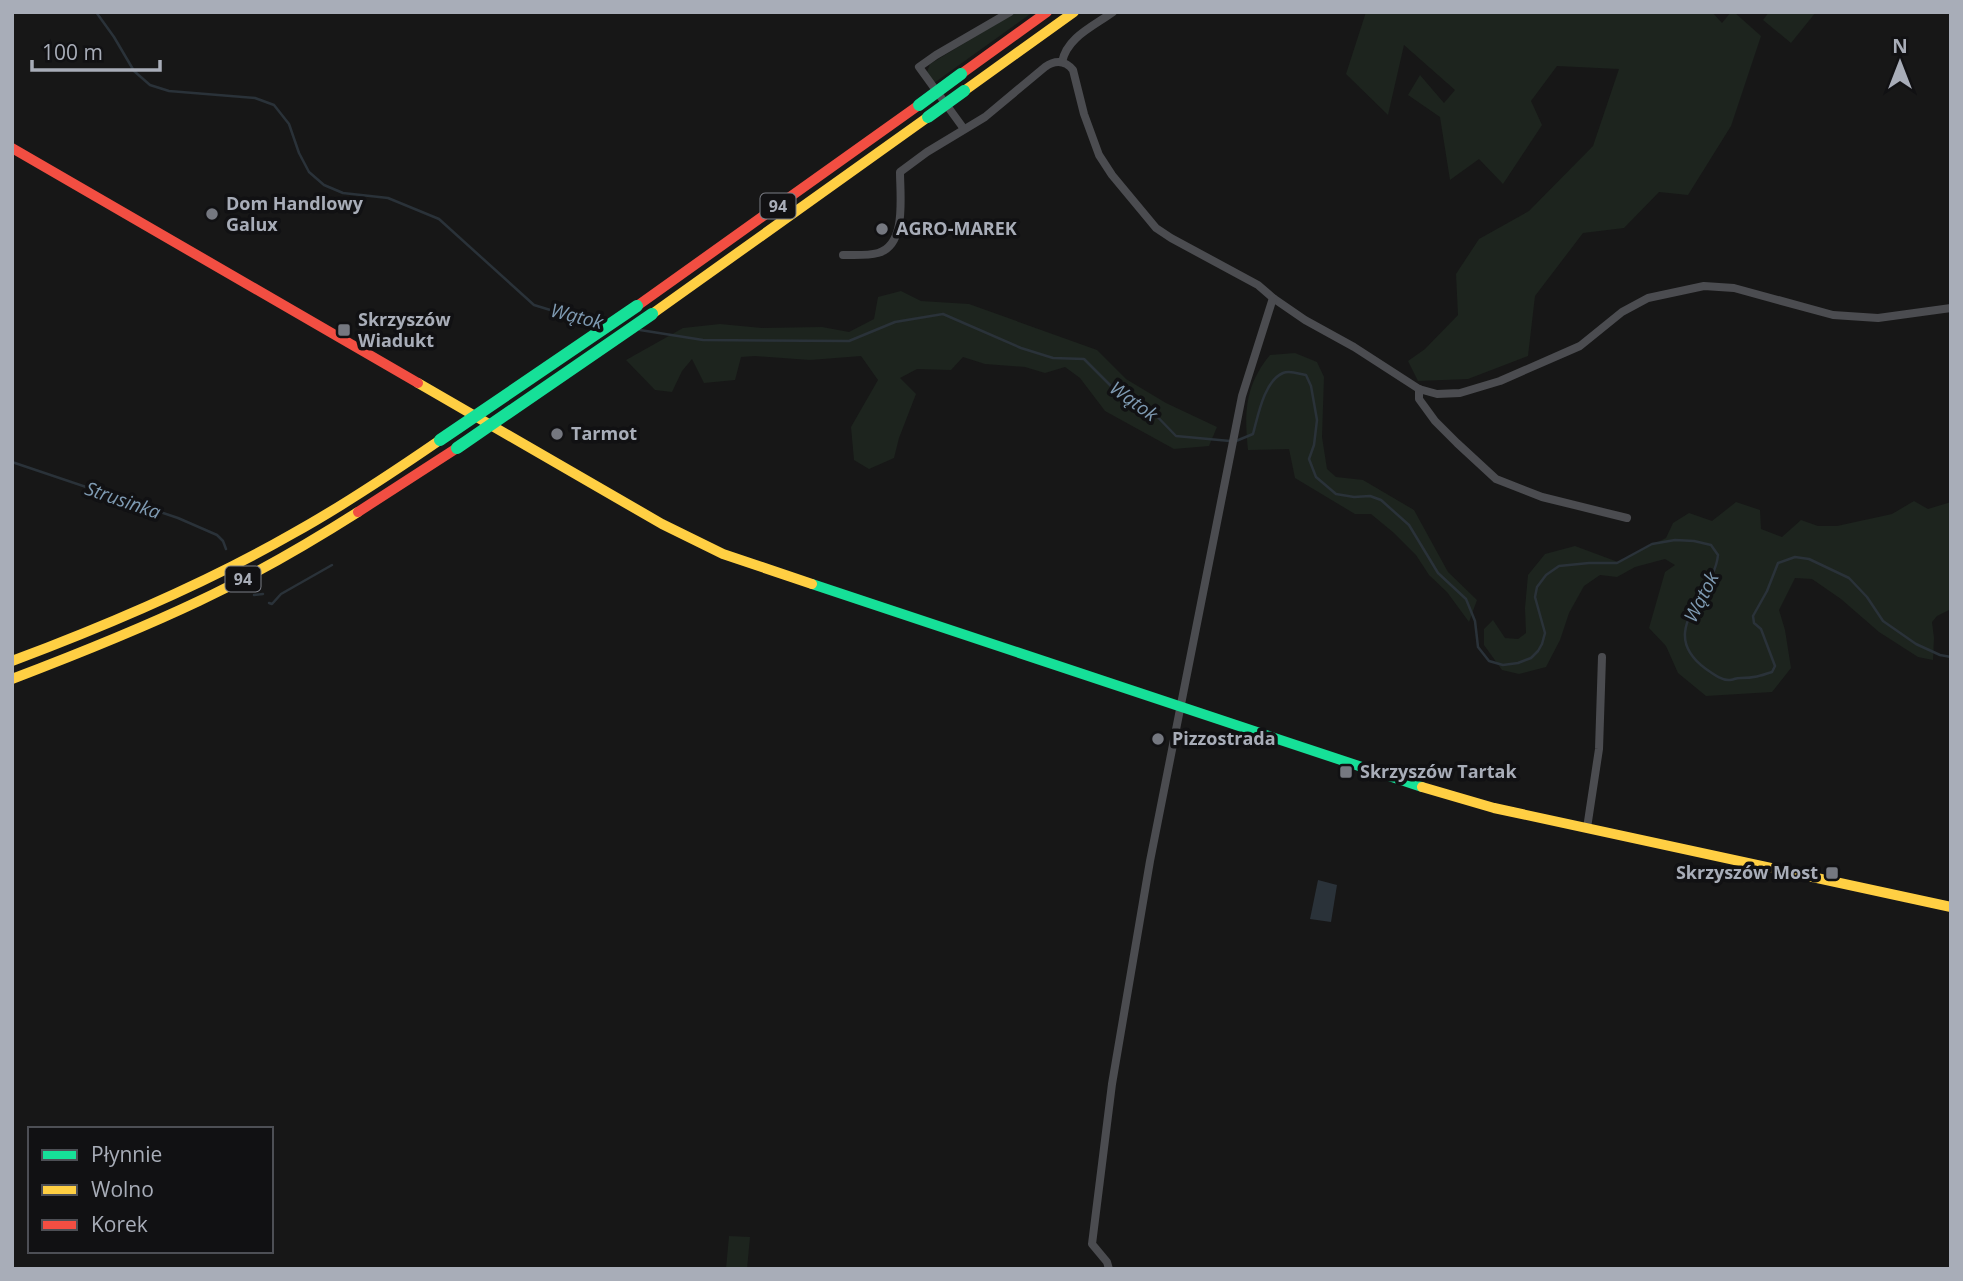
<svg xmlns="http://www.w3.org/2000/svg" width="1963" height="1281" font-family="'Open Sans',sans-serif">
	<rect width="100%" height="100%" fill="#171717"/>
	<!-- green -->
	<g fill="#1d241e">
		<polygon points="1016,12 1033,12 934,83 927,72 930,64"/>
		<polygon points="1366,12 1712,12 1722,23 1731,12 1734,12 1761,36 1731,126 1688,195 1659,192 1624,228 1583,233 1535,296 1528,356 1468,379 1418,381 1408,361 1425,349 1458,315 1456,274 1479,239 1529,211 1593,146 1619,69 1557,66 1531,101 1542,125 1503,184 1479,159 1450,180 1440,117 1408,95 1420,75 1444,103 1455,90 1404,45 1388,115 1346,74"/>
		<polygon points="1769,12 1816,12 1791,43 1763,20"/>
		<polygon points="901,291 921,301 969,304 1097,350 1126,379 1166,403 1217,427 1209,446 1174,449 1105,411 1080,378 1065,367 1045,373 1025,367 985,364 963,357 951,370 917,369 900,378 916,394 899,438 894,458 869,469 854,460 851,427 878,380 861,356 810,360 755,356 741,357 735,380 704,383 692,359 682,371 672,392 655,390 626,360 683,328 720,324 762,328 822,327 849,332 874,319 878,297"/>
		<path d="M1295,353l22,9 7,15 -2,60 5,32 9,8 27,3 51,30 34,62 29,28 -8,22 -22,-30 -18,-17 -13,-20 -22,-22 -23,-19h-16l-60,-36 -6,-29 -41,1c-4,-37 -3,-65 22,-95z"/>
		<polygon points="1914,501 1928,509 1951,502 1951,609 1937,616 1932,622 1934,638 1933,660 1918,657 1879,632 1841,599 1812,579 1795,578 1779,610 1785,630 1791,668 1772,692 1706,696 1678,673 1666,646 1649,628 1665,572 1675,565 1665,559 1635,567 1617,577 1600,575 1584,586 1569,613 1560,640 1546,667 1519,674 1502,670 1484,645 1484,629 1493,620 1505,638 1518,639 1526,633 1525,608 1528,575 1545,554 1575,546 1618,562 1666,538 1673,523 1689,513 1712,521 1736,502 1760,510 1761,529 1782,537 1801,520 1818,526 1837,526 1892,514"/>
		<polygon points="729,1236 750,1237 747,1269 726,1269"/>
	</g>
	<!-- water -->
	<polygon fill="#2a3239" points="1318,880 1337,885 1331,922 1310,919"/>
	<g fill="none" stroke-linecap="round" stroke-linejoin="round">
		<!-- stream -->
		<g stroke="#2a3239" stroke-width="2.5">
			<polyline points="96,12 114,37 134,71 150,85 169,91 255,98 274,105 289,124 299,153 309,172 324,185 343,193 388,198 439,219 534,305 583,320 602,323"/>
			<polyline points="640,330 703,340 849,341 895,322 943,314 1021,348 1053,358 1084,359 1119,394 1146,405 1176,436 1230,441"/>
			<path d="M1236,441l17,-7c5,-18 11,-53 30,-61 7,-3 16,1 23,2l5,11 6,34 -3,25 -5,14 7,18 20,17 18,3 16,-1 11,4 28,25 29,48 28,26 9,22 3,26 11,14 14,4 15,-2 13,-5 7,-7 4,-7 3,-11 -10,-36 2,-10 9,-12 13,-9 30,-3h28l35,-19 23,-4 19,1 17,4 7,10c-4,41 -64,76 -12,114 7,5 16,12 24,11 7,-1 4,-2 11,-2 13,0 19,-2 31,-6l3,-6 -14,-37 -7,-6 -1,-7 14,-25 11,-28 17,-6 14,2 40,19 18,19 16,24 33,23 24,11 11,2"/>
			<polyline points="12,462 178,518 217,535 223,541 226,549"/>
			<polyline points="254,595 263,594"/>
			<polyline points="269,603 272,604 281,594 332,565"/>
		</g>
		<!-- street -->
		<g stroke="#4b4c50" stroke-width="8">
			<path d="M1062,62c5,-25 32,-36 51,-50"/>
			<polyline points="964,129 919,67 936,55 1010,12"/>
			<path d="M843,255c11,0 24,1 35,-2 29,-8 22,-57 22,-81l27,-20 58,-35 60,-50c10,-7 20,-7 28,3l11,44 15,41 13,20 44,53 15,10 87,47 15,13 32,22 49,27 65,42 18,5 23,-1 40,-12 80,-35 42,-34 26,-14 56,-12 30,2 99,27 45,3 73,-10"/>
			<polyline points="1419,389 1419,399 1435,421 1457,443 1496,479 1542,497 1627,518"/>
			<polyline points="1587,828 1599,749 1602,657"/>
			<polyline points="1109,1269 1107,1262 1092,1244 1112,1084 1150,861 1242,396 1273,298"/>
		</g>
		<!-- fast -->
		<polyline stroke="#16e098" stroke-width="10" points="812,584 1422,787"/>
		<!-- slow -->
		<g stroke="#ffcf43" stroke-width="10">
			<polyline points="964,91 1074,12"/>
			<polyline points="652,314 928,117"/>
			<polyline points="418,383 662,524 723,554 812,584"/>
			<path d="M12,661c96,-36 191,-76 280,-127 51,-28 100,-61 148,-94"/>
			<path d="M12,679c63,-24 126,-49 187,-78 55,-26 107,-56 159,-89"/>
			<polyline points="1422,787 1494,808 1951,907"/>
		</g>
		<!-- jam -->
		<g stroke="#f24e42" stroke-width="10">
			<polyline points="961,74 1047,12"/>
			<polyline points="12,148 418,383"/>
			<polyline points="637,306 919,105"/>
			<polyline points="358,512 457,448"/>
		</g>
		<!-- fast-bridge -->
		<g stroke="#16e098" stroke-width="12">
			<polyline points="919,105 961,74"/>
			<polyline points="928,117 964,91"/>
			<polyline points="440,440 637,306"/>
			<polyline points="457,448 652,314"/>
		</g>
	</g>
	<!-- markers -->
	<g fill="#757880" stroke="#111113" stroke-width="2.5">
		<circle cx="212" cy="214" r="7"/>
		<circle cx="882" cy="229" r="7"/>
		<rect x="337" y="323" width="14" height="14" rx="3.5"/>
		<circle cx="557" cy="434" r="7"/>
		<circle cx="1158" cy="739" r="7"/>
		<rect x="1339" y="765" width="14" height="14" rx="3.5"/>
		<rect x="1825" y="866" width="14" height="14" rx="3.5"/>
	</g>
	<g text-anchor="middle" stroke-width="7" stroke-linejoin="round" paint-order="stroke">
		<!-- shield labels -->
		<g fill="#111113" stroke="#7b7e86" stroke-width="2">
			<rect x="760.5" y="193.5" width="35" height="25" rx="5"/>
			<rect x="225.5" y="566.5" width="35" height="25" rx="5"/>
		</g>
		<g font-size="16" font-weight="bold" fill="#a8adb8">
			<text x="778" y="212">94</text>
			<text x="243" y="585">94</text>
		</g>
		<!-- poi labels -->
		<g font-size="18" font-weight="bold" fill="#a8adb8" stroke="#111113" text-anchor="start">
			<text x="226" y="210">Dom Handlowy<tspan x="226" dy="21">Galux</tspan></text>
			<text x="896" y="235">AGRO-MAREK</text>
			<text x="358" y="326">Skrzyszów<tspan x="358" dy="21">Wiadukt</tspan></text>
			<text x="571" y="440">Tarmot</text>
			<text x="1172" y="745">Pizzostrada</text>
			<text x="1360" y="778">Skrzyszów Tartak</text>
			<text x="1818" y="879" text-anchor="end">Skrzyszów Most</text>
		</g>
		<!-- water labels -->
		<g font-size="19" font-style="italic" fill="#7f9bb3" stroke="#111113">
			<text transform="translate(577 316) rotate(14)" y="7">Wątok</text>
			<text transform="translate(1134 401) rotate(36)" y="7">Wątok</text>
			<text transform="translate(123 500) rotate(19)" y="7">Strusinka</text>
			<text transform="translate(1701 597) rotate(-63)" y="7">Wątok</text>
		</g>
	</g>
	<!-- border -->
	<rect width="1963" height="1281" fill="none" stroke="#a8adb8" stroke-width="28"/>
	<!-- legend -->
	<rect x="28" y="1127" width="245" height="126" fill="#111113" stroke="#4d4f55" stroke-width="2"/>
	<rect x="42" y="1150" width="35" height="10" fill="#16e098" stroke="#4d4f55" stroke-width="2"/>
	<text x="91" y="1162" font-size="21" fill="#a8adb8">Płynnie</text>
	<rect x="42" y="1185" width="35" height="10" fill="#ffcf43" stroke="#4d4f55" stroke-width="2"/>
	<text x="91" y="1197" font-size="21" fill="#a8adb8">Wolno</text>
	<rect x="42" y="1220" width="35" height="10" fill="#f24e42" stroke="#4d4f55" stroke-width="2"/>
	<text x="91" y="1232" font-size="21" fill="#a8adb8">Korek</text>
	<!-- north arrow -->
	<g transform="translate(1900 63)" stroke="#111113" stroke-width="5" paint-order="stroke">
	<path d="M0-5L12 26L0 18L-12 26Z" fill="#a8adb8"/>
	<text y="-10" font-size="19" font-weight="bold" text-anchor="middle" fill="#a8adb8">N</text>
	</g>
	<!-- scale -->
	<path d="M32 60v10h128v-10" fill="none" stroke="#a8adb8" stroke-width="3.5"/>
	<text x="42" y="60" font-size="21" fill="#a8adb8" stroke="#111113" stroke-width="5" paint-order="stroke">100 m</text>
</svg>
